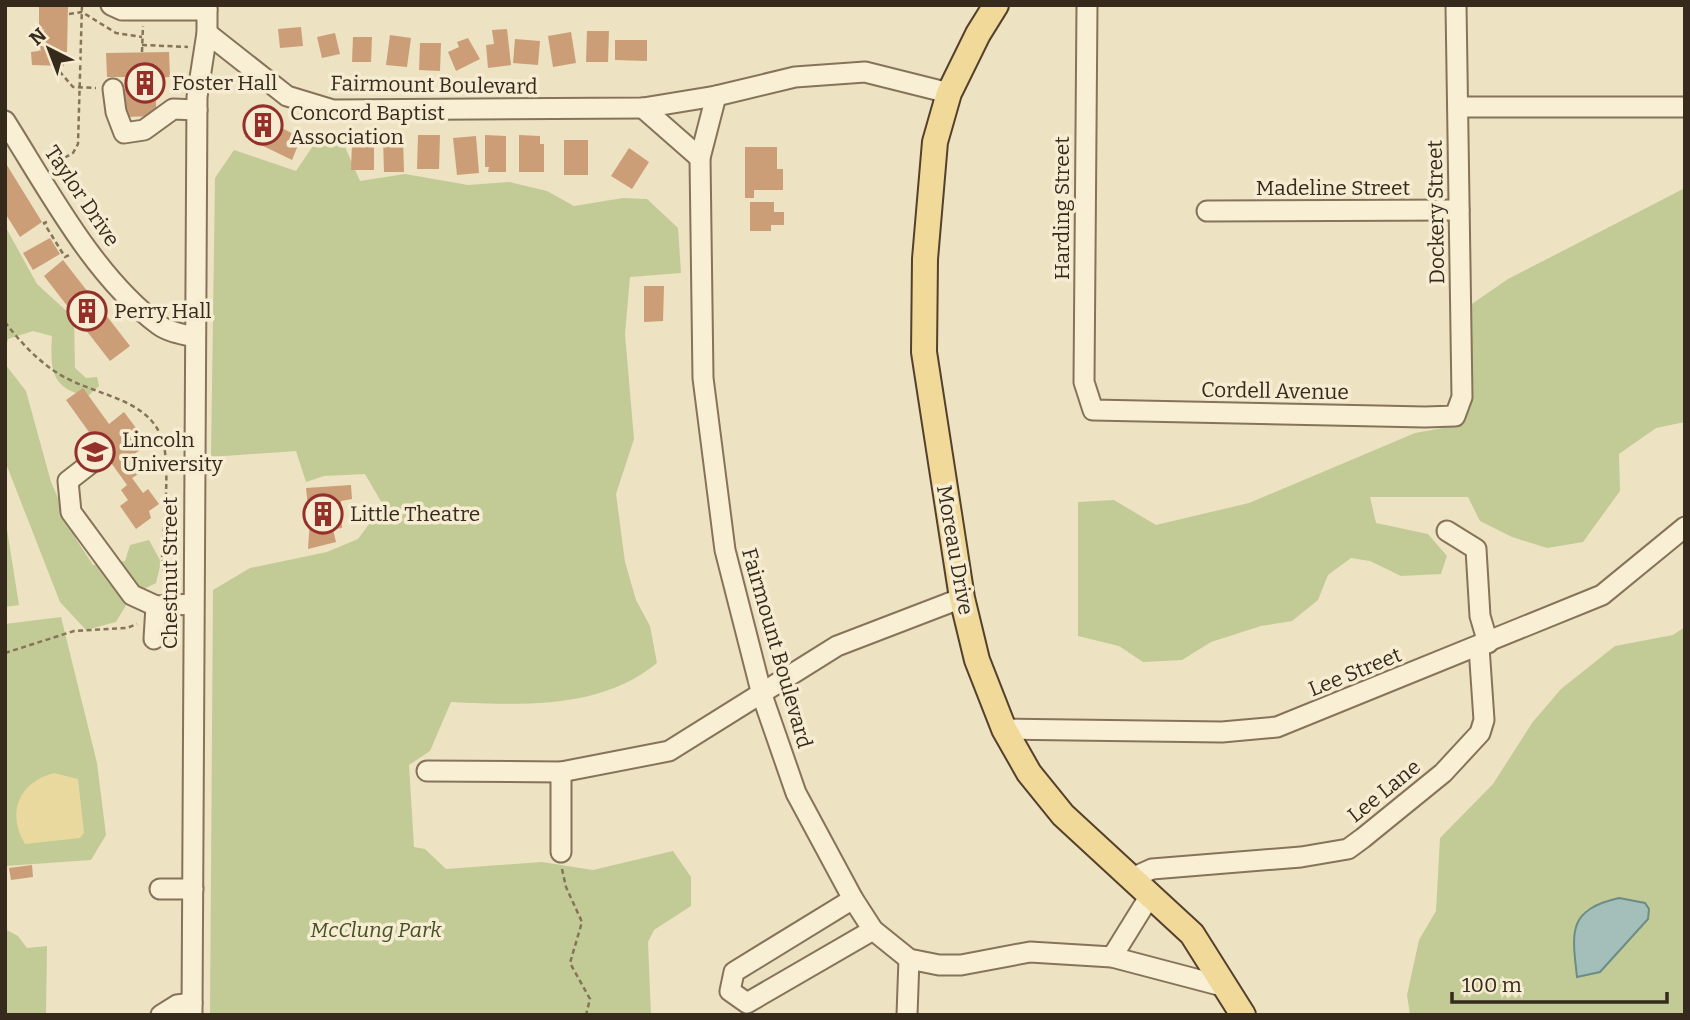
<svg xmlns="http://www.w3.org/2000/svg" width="1690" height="1020" font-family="Bitter,serif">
	<rect width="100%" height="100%" fill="#ede2c1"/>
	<!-- green -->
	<g fill="#c2cb96" fill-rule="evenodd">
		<path d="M317,140h25l18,41 45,-7 63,11 41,-3 38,9 27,15 49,-8 24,1 31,29 3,45 -51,4 -5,57 9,105 -18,55 9,68 11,38 14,26 7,37c-57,47 -136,42 -206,39l-21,49 -21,14 5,82 11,2 21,20 96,-7 51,8 80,-19 18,26v29l-37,24 -6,12 3,73h-441l3,-425 37,-22 77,-16 31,-13 25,-34 -18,-31 -41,2 -18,6 -10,-31 -85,6 4,-279 19,-28 62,21z"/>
		<polygon points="1685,188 1685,422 1656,428 1619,454 1620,491 1583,542 1547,548 1512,537 1480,521 1468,497 1370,497 1376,523 1428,534 1447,556 1441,574 1401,576 1370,561 1351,558 1328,575 1318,600 1292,621 1261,626 1211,642 1182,660 1143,662 1119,646 1078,636 1078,502 1114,500 1156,525 1249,503 1415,433 1460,425 1469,404 1469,306 1508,279"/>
		<path d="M5,226l32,58 37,34 1,50 11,10 11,-1 2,9 -11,10c-37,-7 -38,-26 -36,-60l-19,-5 -25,8 -3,11z"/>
		<polygon points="5,364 26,391 51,482 76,539 93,565 125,561 130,545 149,540 161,562 156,583 132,595 116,622 86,630 60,602 5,461"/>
		<polygon points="5,517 19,605 5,607"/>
		<polygon points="61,617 97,763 106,835 91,860 5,866 5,624"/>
		<path d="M1685,627v387l-275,1 -3,-20 12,-55 17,-29 4,-73 53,-54 39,-61 29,-34 54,-43 58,-11zM1619,898l21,31 -13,14 -50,34 -1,-10 10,-57z"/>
		<polygon points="5,929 18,936 27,948 47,946 46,1015 5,1015"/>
	</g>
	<!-- sand -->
	<path fill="#e9d99e" d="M54,773l24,6 6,54 -4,5 -55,6c-19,-32 -6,-62 29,-71z"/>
	<!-- water -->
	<path fill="#a4bfb9" stroke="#6b8d86" stroke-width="2" d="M1619,898l26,5 4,6 -1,10 -48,53 -23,5c-5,-45 -10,-67 42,-79z"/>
	<!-- building -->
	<g fill="#cb9e78">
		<polygon points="39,5 68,5 67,52 63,52 64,66 32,65 31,52 39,51"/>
		<polygon points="301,27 303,46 280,48 278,29"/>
		<polygon points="507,29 511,65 488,68 486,45 494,44 492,30"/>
		<polygon points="587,31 609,31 608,62 586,62"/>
		<polygon points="571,32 576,63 553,67 548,36"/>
		<polygon points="335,33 340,54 322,58 317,37"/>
		<polygon points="390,35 411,38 407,67 386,65"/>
		<polygon points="353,37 372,37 371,62 352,62"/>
		<polygon points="468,38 480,59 456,71 448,52 459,47 457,42"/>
		<polygon points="515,39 540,41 538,65 513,63"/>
		<polygon points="615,40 647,40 647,61 615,60"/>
		<polygon points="420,43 441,43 440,71 419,70"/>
		<polygon points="169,52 170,77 156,78 156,116 124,117 124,89 134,89 134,77 107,77 106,53"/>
		<polygon points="255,114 301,138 292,160 245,137"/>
		<polygon points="418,135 440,135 439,169 417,169"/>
		<polygon points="485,135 506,136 506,172 488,172 489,167 485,167"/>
		<polygon points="519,135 540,136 540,144 544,144 544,172 519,172"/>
		<polygon points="476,136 479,173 457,175 453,138"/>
		<polygon points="403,137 404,172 384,172 383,138"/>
		<rect x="564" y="140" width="24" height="35"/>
		<polygon points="352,142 374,142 374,170 351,170"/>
		<polygon points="745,147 777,147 777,169 783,169 783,190 754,190 754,198 745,198"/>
		<polygon points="629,148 649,162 632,189 611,176"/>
		<polygon points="5,162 42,222 20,237 5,213"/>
		<polygon points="750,202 774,202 774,212 784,212 784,225 771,225 771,231 750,231"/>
		<polygon points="50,238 60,254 33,270 23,253"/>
		<polygon points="63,260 130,346 110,361 44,276"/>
		<polygon points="644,286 664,286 663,321 644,322"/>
		<polygon points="83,388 109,424 124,412 148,444 129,458 140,473 132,478 143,493 148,489 159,504 149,511 151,518 136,529 120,506 128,500 121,490 127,485 66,400"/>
		<polygon points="351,485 352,499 341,501 342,528 333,529 336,542 308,549 310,520 304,522 304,508 308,507 306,488"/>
		<polygon points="32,865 33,877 11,880 9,868"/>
	</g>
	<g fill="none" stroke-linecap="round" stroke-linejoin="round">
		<!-- minor casing -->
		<g stroke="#867359" stroke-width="23">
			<g id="minor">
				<polyline points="111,5 122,10 207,10"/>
				<polyline points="1087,5 1084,382 1093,410 1425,417 1455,416 1462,397 1456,5"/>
				<polyline points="207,33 287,96 333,110 643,108 716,96 795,77 865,72 949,93"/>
				<polyline points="113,89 116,112 124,133 144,130 173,109 197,110"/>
				<polyline points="716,96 700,158 703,378 725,550 762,695 796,793 853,899 873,930 909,959 939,965 961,965 1030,952 1112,957 1226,987"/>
				<polyline points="1458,107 1685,107"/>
				<polyline points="643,108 700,158"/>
				<path d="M5,121c43,68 89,156 154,204 9,7 24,9 35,12"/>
				<polyline points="1207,211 1459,210"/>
				<polyline points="104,453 68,481 71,512 132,595 156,606 193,604"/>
				<polyline points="1447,531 1476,549 1480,616 1488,643"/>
				<polyline points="154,639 156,606"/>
				<polyline points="1004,729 1222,732 1277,727 1602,595 1685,527"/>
				<polyline points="427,771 561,772 669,751 837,646 962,598"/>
				<polyline points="561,852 561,772"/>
				<polyline points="1132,878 1152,869 1301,857 1348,849 1363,838 1443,773 1480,733 1484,720 1479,647"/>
				<polyline points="160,889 193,889"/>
				<polyline points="853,899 734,972 730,991 747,1003 873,930"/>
				<polyline points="1112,957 1151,894"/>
				<polyline points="161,1015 177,1005 192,1003"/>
				<polyline points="192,1015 197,97 207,33 207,5"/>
				<polyline points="907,1015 909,959"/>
			</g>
		</g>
		<!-- major casing -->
		<g stroke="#54412d" stroke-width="28">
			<polyline id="major" points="996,5 978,34 949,93 935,142 925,259 924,352 962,598 977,660 1004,729 1029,773 1063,815 1192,934 1243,1015"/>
		</g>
		<!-- path -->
		<g stroke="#867359" stroke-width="2.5" stroke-dasharray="5 3.5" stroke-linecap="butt">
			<polyline points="69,14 82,12 116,33 142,37"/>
			<polyline points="142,45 188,47"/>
			<polyline points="142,52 143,26"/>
			<polyline points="54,65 73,87 96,88"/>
			<polyline points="50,166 73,153 78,144 82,5"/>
			<polyline points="47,222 44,223 65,257 71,254"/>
			<path d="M5,322c15,20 33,39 54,52 38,24 99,23 106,78 4,34 -2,73 -3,108l2,11 13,3"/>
			<polyline points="5,653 74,631 127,628 137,624"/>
			<polyline points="562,869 566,887 582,922 570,963 590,999 586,1015"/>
		</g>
		<!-- minor -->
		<use href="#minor" stroke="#f8efd4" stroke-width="19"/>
		<!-- major -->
		<use href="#major" stroke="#f0d999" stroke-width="24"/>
	</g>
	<!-- icons -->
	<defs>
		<g id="building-ring" transform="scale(2.0125)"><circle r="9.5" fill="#f5ecd1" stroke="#942f2a" stroke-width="1.5"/><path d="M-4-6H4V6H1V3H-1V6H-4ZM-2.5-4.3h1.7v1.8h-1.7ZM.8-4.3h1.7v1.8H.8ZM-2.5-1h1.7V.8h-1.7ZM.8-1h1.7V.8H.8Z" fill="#942f2a"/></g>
		<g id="university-ring" transform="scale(2.0125)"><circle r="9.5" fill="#f5ecd1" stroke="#942f2a" stroke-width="1.5"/><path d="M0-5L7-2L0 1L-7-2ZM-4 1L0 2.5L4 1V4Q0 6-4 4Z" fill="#942f2a"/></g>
	</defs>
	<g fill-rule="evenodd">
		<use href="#building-ring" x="145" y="83"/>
		<use href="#building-ring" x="263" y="125"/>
		<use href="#building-ring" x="87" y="311"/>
		<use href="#university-ring" x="95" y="452"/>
		<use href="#building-ring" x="323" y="514"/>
	</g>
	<g text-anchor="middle" stroke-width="7" stroke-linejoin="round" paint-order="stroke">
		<!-- poi labels -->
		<g font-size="21" fill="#362a1d" stroke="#f5ecd1" text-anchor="start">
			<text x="172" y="90">Foster Hall</text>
			<text x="290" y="120">Concord Baptist<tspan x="290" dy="24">Association</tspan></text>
			<text x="114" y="318">Perry Hall</text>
			<text x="122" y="447">Lincoln<tspan x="122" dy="24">University</tspan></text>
			<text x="350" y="521">Little Theatre</text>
		</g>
		<!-- street labels -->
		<g font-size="21" fill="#362a1d" stroke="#f5ecd1">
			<text transform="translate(434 85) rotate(1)" y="7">Fairmount Boulevard</text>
			<text x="1333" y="195">Madeline Street</text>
			<text transform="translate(82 196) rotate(56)" y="7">Taylor Drive</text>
			<text transform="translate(1062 208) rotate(-90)" y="7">Harding Street</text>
			<text transform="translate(1436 212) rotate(-91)" y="7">Dockery Street</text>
			<text transform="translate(1275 391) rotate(1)" y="7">Cordell Avenue</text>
			<text transform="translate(955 550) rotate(80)" y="7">Moreau Drive</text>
			<text transform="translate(170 573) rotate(-90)" y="7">Chestnut Street</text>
			<text transform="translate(777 648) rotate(74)" y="7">Fairmount Boulevard</text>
			<text transform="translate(1355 672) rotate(-22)" y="7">Lee Street</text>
			<text transform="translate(1384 791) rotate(-39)" y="7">Lee Lane</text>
		</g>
		<!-- park labels -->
		<g font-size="21" font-style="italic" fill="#445224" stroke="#f5ecd1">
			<text x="376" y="937">McClung Park</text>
		</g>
	</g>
	<!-- border -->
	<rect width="1690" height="1020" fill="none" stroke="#362a1d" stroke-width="14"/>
	<!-- north arrow -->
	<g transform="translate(49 49) rotate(318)" stroke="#f5ecd1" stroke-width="5" paint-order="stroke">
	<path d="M0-5L12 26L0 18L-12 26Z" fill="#362a1d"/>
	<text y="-10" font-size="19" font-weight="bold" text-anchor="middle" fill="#362a1d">N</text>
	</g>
	<!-- scale -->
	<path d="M1452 992v10h215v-10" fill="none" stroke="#362a1d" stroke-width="3.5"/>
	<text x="1462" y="992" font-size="21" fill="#362a1d" stroke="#f5ecd1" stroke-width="5" paint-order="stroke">100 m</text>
</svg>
